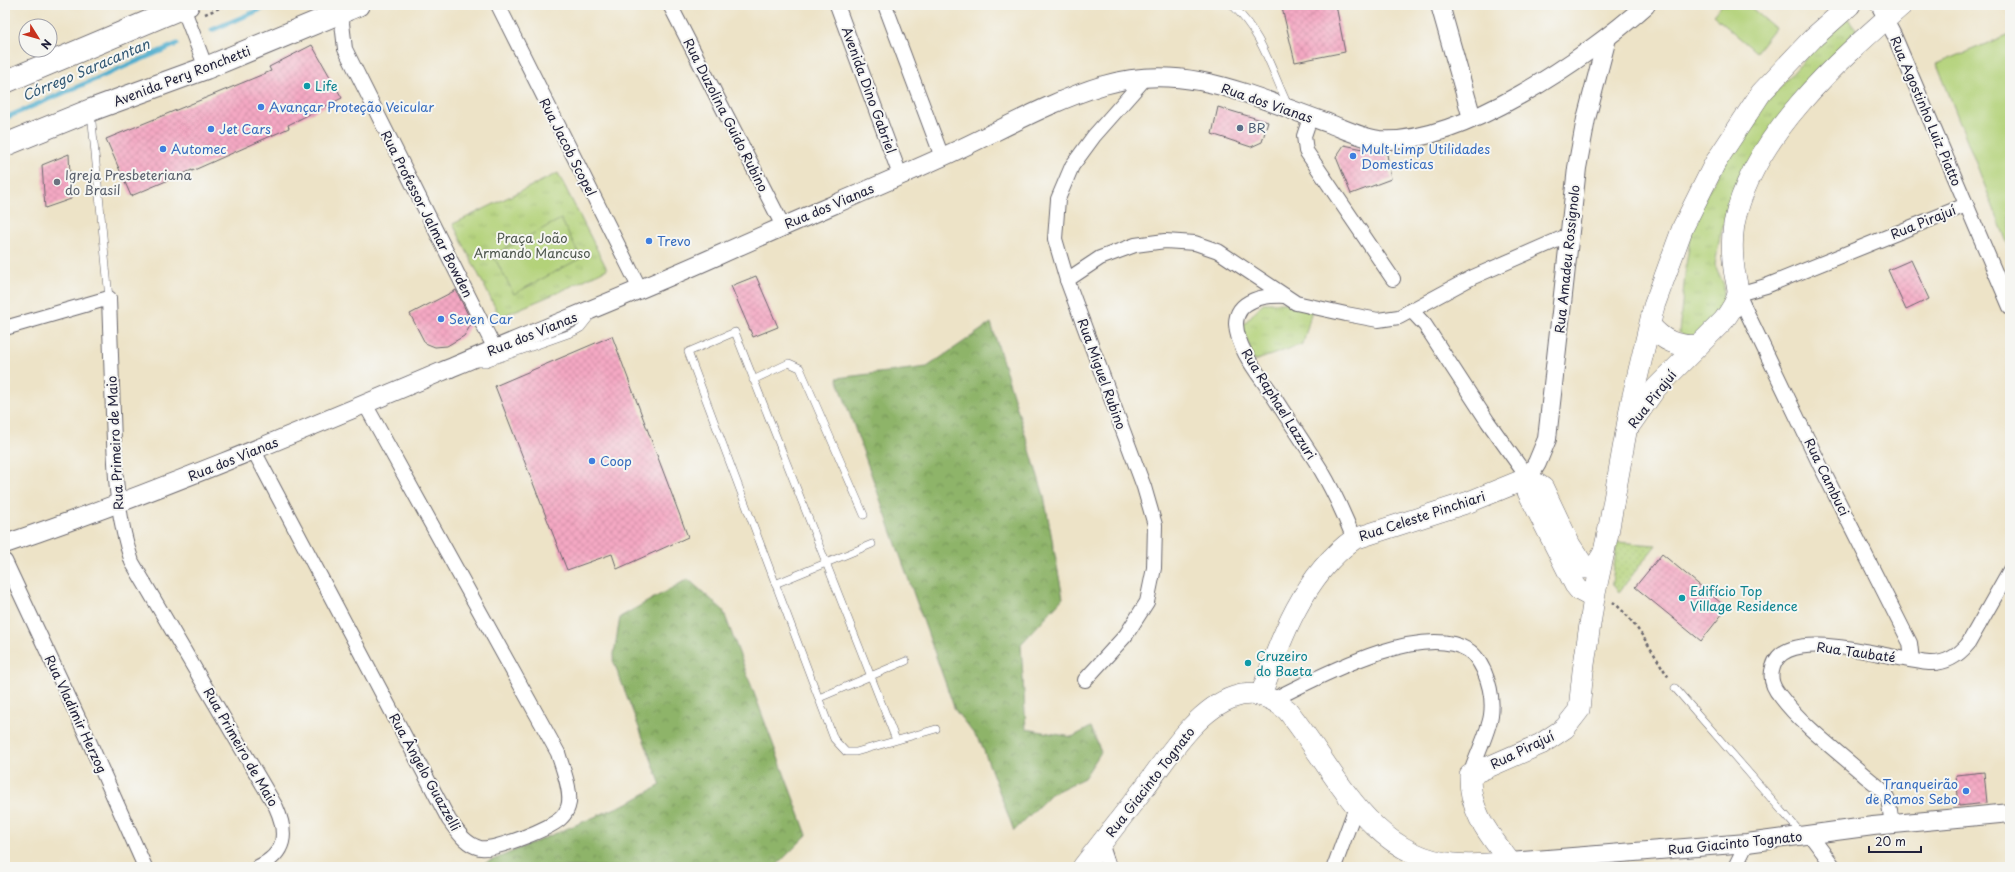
<svg xmlns="http://www.w3.org/2000/svg" width="2015" height="872" font-family="'Playpen Sans',sans-serif">
	<defs>
		<pattern id="grass-tufts" width="24" height="20" patternUnits="userSpaceOnUse"><rect width="24" height="20" fill="#b3d279"/><path d="M3 7l-1-3M5 7V3M7 7l1-3M15 17l-1-3M17 17v-4M19 17l1-3" fill="none" stroke="#9ab46a"/></pattern>
		<pattern id="forest-crowns" width="20" height="18" patternUnits="userSpaceOnUse"><rect width="20" height="18" fill="#8eb469"/><path d="M2 6a3 3 0 1 1 6 0M12 15a3 3 0 1 1 6 0" fill="none" stroke="#749258"/></pattern>
		<pattern id="garden-dots" width="8" height="8" patternUnits="userSpaceOnUse"><rect width="8" height="8" fill="#b3d279"/><path d="M2 2h.1M6 6h.1" fill="none" stroke="#9ab46a" stroke-width="1.8" stroke-linecap="round"/></pattern>
		<pattern id="building-cross-hatch" width="8" height="8" patternUnits="userSpaceOnUse"><rect width="8" height="8" fill="#f4a8c3"/><path d="M0 0l8 8M0 8l8-8" fill="none" stroke="#d190a8"/></pattern>
	</defs>
	<rect width="100%" height="100%" fill="#f6f6f2"/>
	<filter id="ink" filterUnits="userSpaceOnUse"><feTurbulence type="fractalNoise" baseFrequency=".025" numOctaves="2"/><feDisplacementMap in="SourceGraphic" scale="8" xChannelSelector="R" yChannelSelector="G"/><feConvolveMatrix kernelMatrix="1 2 1 2 8 2 1 2 1" color-interpolation-filters="sRGB"/></filter>
	<filter id="wash" filterUnits="userSpaceOnUse"><feTurbulence type="fractalNoise" baseFrequency=".012" numOctaves="4" result="noise"/><feDisplacementMap in="SourceGraphic" scale="16" xChannelSelector="R" yChannelSelector="G"/><feGaussianBlur stdDeviation="0.9" result="paint"/><feColorMatrix in="noise" values="0 0 0 0 0 0 0 0 0 0 0 0 0 0 0 0 0 1.4 0 .05"/><feComposite in="paint" operator="in"/></filter>
	<g filter="url(#wash)">
		<rect width="100%" height="100%" fill="#ede3c7"/>
		<!-- grass -->
		<g fill="url(#grass-tufts)" stroke="#6a7a5a">
			<polygon points="1845,15 1857,30 1791,105 1731,200 1720,237 1715,265 1724,285 1723,304 1712,319 1694,336 1686,338 1679,332 1686,265 1691,234 1704,199 1746,125"/>
			<polygon points="558,173 607,269 559,292 500,317 453,224"/>
			<polygon points="1263,303 1294,303 1312,310 1303,344 1254,361 1242,326"/>
		</g>
		<!-- forest -->
		<g fill="url(#forest-crowns)" stroke="#586b52">
			<polygon points="991,323 1044,496 1063,598 1021,644 1026,729 1072,737 1091,727 1101,752 1084,778 1051,794 1014,831 981,743 955,710 837,378 927,367"/>
			<polygon points="688,579 723,610 807,835 775,867 674,867 671,861 651,867 476,867 630,802 661,785 613,660 620,617"/>
		</g>
		<!-- garden -->
		<polygon fill="url(#garden-dots)" stroke="#6a7a5a" points="1617,542 1656,545 1619,592 1612,584"/>
		<!-- pitch -->
		<g fill="#b3d279" stroke="#6a7a5a">
			<polygon points="1722,5 1748,5 1775,28 1756,52 1713,15"/>
			<polygon points="2010,34 2010,250 1937,64"/>
			<polygon points="561,219 581,258 514,294 493,255"/>
		</g>
		<g fill="none" stroke-linecap="round" stroke-linejoin="round">
			<!-- stream -->
			<g stroke="#4faece" stroke-width="5">
				<polyline points="212,30 271,5"/>
				<polyline points="5,118 177,44"/>
			</g>
		</g>
		<g id="blocks">
			<!-- building -->
			<g fill="url(#building-cross-hatch)">
				<polygon points="1301,5 1336,5 1345,52 1295,62 1282,8"/>
				<polygon points="312,45 342,98 288,125 289,128 192,171 192,170 131,196 106,139 271,71 269,67"/>
				<polygon points="1218,107 1268,122 1262,142 1251,147 1212,134"/>
				<polygon points="1344,145 1387,154 1391,179 1351,194 1336,157"/>
				<polygon points="69,154 71,199 45,208 42,165"/>
				<polygon points="1911,260 1929,299 1906,310 1888,270"/>
				<polygon points="756,276 778,327 753,337 731,286"/>
				<polygon points="456,290 472,323 464,336 447,346 435,347 425,343 410,314"/>
				<polygon points="612,336 688,537 617,569 612,554 567,570 495,386"/>
				<polygon points="1662,554 1727,608 1701,641 1635,587"/>
				<polygon points="1984,772 1987,803 1959,806 1956,775"/>
			</g>
		</g>
	</g>
	<g filter="url(#ink)">
		<use href="#blocks" fill-opacity="0" stroke="#69666c" stroke-width="1"/>
		<g fill="none" stroke-linecap="round" stroke-linejoin="round">
			<!-- service casing -->
			<g stroke="#69666c" stroke-width="8">
				<g id="service">
					<path d="M1232,5c31,30 38,62 56,100"/>
					<polyline points="91,112 109,298"/>
					<polyline points="475,363 486,363 574,332 581,328 593,313"/>
					<polyline points="753,380 789,363 800,368 864,515"/>
					<polyline points="775,584 872,544"/>
					<polyline points="1675,688 1802,834"/>
					<polyline points="819,698 906,661"/>
					<polyline points="896,740 735,332 688,352 834,739 846,752 856,752 936,729"/>
				</g>
			</g>
			<!-- minor casing -->
			<g stroke="#69666c" stroke-width="16">
				<g id="minor">
					<polyline points="182,5 206,68"/>
					<polyline points="498,5 640,289"/>
					<polyline points="670,5 783,226"/>
					<polyline points="837,5 900,175"/>
					<polyline points="885,5 942,157"/>
					<polyline points="1878,5 1894,35 2010,307"/>
					<polyline points="344,11 342,23 345,49 495,349"/>
					<polyline points="1310,118 1304,136 1306,151 1393,279"/>
					<polyline points="1067,280 1100,258 1135,245 1165,241 1195,243 1218,251 1296,303 1346,314 1378,320 1399,317 1473,277 1569,235"/>
					<path d="M1285,296c-19,-1 -49,3 -49,28 1,24 21,48 34,67 17,27 35,53 51,79 13,22 23,44 33,69"/>
					<polyline points="1411,310 1425,325 1488,422 1528,478"/>
					<path d="M5,328l104,-30c1,38 3,77 4,116 2,54 2,96 19,148l144,245c12,27 10,46 -18,60"/>
					<path d="M254,451l195,369c9,12 16,24 31,28 13,3 73,-20 82,-31 2,-2 5,-7 6,-10 5,-14 -6,-40 -10,-54l-193,-349"/>
					<polyline points="5,561 84,730 145,867"/>
					<polyline points="1912,660 1910,643 1820,465 1738,294 1766,286 1966,205"/>
					<polyline points="1085,680 1126,635 1147,602 1154,568 1155,525 1144,487 1067,280 1055,239 1058,199 1072,166 1094,136 1147,76"/>
					<path d="M1274,699c43,-21 147,-78 194,-49 8,5 12,13 16,21 6,14 9,29 7,44 -2,16 -16,44 -21,60"/>
					<path d="M1892,824c-2,-9 -2,-23 -7,-30 -4,-7 -16,-14 -22,-20 -26,-23 -62,-50 -82,-77 -8,-9 -12,-18 -8,-30 12,-45 123,-6 156,-4 16,1 29,-7 39,-19l42,-74"/>
					<polyline points="1810,835 1834,867"/>
					<polyline points="1101,843 1109,867"/>
					<polyline points="1334,867 1356,807"/>
					<polyline points="1735,867 1747,843"/>
				</g>
			</g>
			<!-- tertiary casing -->
			<g stroke="#69666c" stroke-width="20">
				<g id="tertiary">
					<polyline points="1440,5 1472,118"/>
					<polyline points="1528,478 1537,463 1547,439 1577,168 1586,119 1607,38"/>
					<path d="M5,544c153,-52 301,-115 450,-178 87,-37 177,-72 264,-111 73,-33 148,-64 221,-97 52,-23 110,-57 164,-73 81,-24 149,12 224,38 16,6 34,15 51,17 81,6 209,-83 267,-135"/>
					<polyline points="1510,862 1747,843 1873,826 2010,813"/>
				</g>
			</g>
			<!-- secondary casing -->
			<g stroke="#69666c" stroke-width="22">
				<g id="secondary">
					<path d="M1650,325c13,16 27,22 49,20"/>
					<path d="M1630,425l26,-37 68,-68c5,-7 13,-18 14,-27 0,-7 -3,-16 -4,-24 -2,-14 -2,-32 0,-45 17,-87 104,-163 168,-219"/>
					<polyline points="1528,478 1528,492 1575,585 1579,590 1594,598"/>
					<path d="M1528,478l15,10 27,57 15,23c11,1 13,-6 18,-14"/>
					<path d="M1261,695c19,-56 43,-120 93,-156l115,-37 59,-24"/>
					<path d="M1510,862c-21,-28 -41,-50 -40,-87l71,-31 24,-16 14,-18 4,-39 11,-73 14,-65 23,-129 23,-98 29,-79 32,-64 46,-70 53,-56 36,-32"/>
					<path d="M1083,867c21,-27 41,-53 62,-80 22,-29 52,-78 89,-90 20,-7 37,0 53,13 48,59 81,146 167,154 19,2 38,0 56,-2"/>
				</g>
			</g>
			<!-- primary casing -->
			<g stroke="#69666c" stroke-width="24">
				<g id="primary">
					<polyline points="5,82 188,5"/>
					<polyline points="5,145 91,110 206,68 358,5"/>
				</g>
			</g>
			<!-- path -->
			<g stroke="#69666c" stroke-width="2.5" stroke-dasharray="3 3" stroke-linecap="butt">
				<polyline points="205,14 227,5"/>
				<path d="M1613,602c24,20 39,50 56,76"/>
			</g>
			<!-- service -->
			<use href="#service" stroke="#fff" stroke-width="7"/>
			<!-- minor -->
			<use href="#minor" stroke="#fff" stroke-width="14"/>
			<!-- tertiary -->
			<use href="#tertiary" stroke="#fff" stroke-width="18"/>
			<!-- secondary -->
			<use href="#secondary" stroke="#fff" stroke-width="21"/>
			<!-- primary -->
			<use href="#primary" stroke="#fff" stroke-width="22"/>
		</g>
	</g>
	<!-- markers -->
	<g fill="#0f9aa8" stroke="#f6f6f2" stroke-width="1.5">
		<circle cx="307" cy="86" r="4"/>
		<circle cx="1682" cy="598" r="4"/>
		<circle cx="1248" cy="663" r="4"/>
	</g>
	<g fill="#3f7fe0" stroke="#f6f6f2" stroke-width="1.5">
		<circle cx="261" cy="107" r="4"/>
		<circle cx="211" cy="129" r="4"/>
		<circle cx="163" cy="149" r="4"/>
		<circle cx="1353" cy="156" r="4"/>
		<circle cx="649" cy="241" r="4"/>
		<circle cx="441" cy="319" r="4"/>
		<circle cx="592" cy="461" r="4"/>
		<circle cx="1966" cy="791" r="4"/>
	</g>
	<circle fill="#5c6f8a" stroke="#f6f6f2" stroke-width="1.5" cx="1240" cy="128" r="4"/>
	<circle fill="#6b7280" stroke="#f6f6f2" stroke-width="1.5" cx="57" cy="182" r="4"/>
	<g text-anchor="middle" stroke-width="4" stroke-linejoin="round" paint-order="stroke">
		<!-- street labels -->
		<g font-size="13" fill="#22223b" stroke="#f6f6f2">
			<text transform="translate(182 76) rotate(-21)" y="5">Avenida Pery Ronchetti</text>
			<text transform="translate(869 90) rotate(70)" y="5">Avenida Dino Gabriel</text>
			<text transform="translate(1267 103) rotate(19)" y="5">Rua dos Vianas</text>
			<text transform="translate(1926 111) rotate(67)" y="5">Rua Agostinho Luiz Piatto</text>
			<text transform="translate(726 115) rotate(63)" y="5">Rua Duzolina Guido Rubino</text>
			<text transform="translate(568 147) rotate(63)" y="5">Rua Jacob Scopel</text>
			<text transform="translate(829 206) rotate(-23)" y="5">Rua dos Vianas</text>
			<text transform="translate(427 214) rotate(63)" y="5">Rua Professor Jalmar Bowden</text>
			<text transform="translate(1923 222) rotate(-22)" y="5">Rua Pirajuí</text>
			<text transform="translate(1567 259) rotate(-84)" y="5">Rua Amadeu Rossignolo</text>
			<text transform="translate(532 334) rotate(-22)" y="5">Rua dos Vianas</text>
			<text transform="translate(1102 374) rotate(70)" y="5">Rua Miguel Rubino</text>
			<text transform="translate(1652 399) rotate(-52)" y="5">Rua Pirajuí</text>
			<text transform="translate(1279 404) rotate(58)" y="5">Rua Raphael Lazzuri</text>
			<text transform="translate(115 443) rotate(-93)" y="5">Rua Primeiro de Maio</text>
			<text transform="translate(233 459) rotate(-22)" y="5">Rua dos Vianas</text>
			<text transform="translate(1827 477) rotate(64)" y="5">Rua Cambuci</text>
			<text transform="translate(1422 516) rotate(-18)" y="5">Rua Celeste Pinchiari</text>
			<text transform="translate(1856 652) rotate(8)" y="5">Rua Taubaté</text>
			<text transform="translate(76 714) rotate(65)" y="5">Rua Vladimir Herzog</text>
			<text transform="translate(241 747) rotate(60)" y="5">Rua Primeiro de Maio</text>
			<text transform="translate(1522 750) rotate(-26)" y="5">Rua Pirajuí</text>
			<text transform="translate(425 772) rotate(61)" y="5">Rua Ângelo Guazzelli</text>
			<text transform="translate(1150 782) rotate(-52)" y="5">Rua Giacinto Tognato</text>
			<text transform="translate(1735 843) rotate(-6)" y="5">Rua Giacinto Tognato</text>
		</g>
		<!-- culture labels -->
		<g font-size="13" fill="#0d838f" stroke="#f6f6f2" text-anchor="start">
			<text x="315" y="91">Life</text>
			<text x="1690" y="596">Edifício Top<tspan x="1690" dy="15">Village Residence</tspan></text>
			<text x="1256" y="661">Cruzeiro<tspan x="1256" dy="15">do Baeta</tspan></text>
		</g>
		<!-- shop labels -->
		<g font-size="13" fill="#366cbe" stroke="#f6f6f2" text-anchor="start">
			<text x="269" y="112">Avançar Proteção Veicular</text>
			<text x="219" y="134">Jet Cars</text>
			<text x="171" y="154">Automec</text>
			<text x="1361" y="154">Mult Limp Utilidades<tspan x="1361" dy="15">Domesticas</tspan></text>
			<text x="657" y="246">Trevo</text>
			<text x="449" y="324">Seven Car</text>
			<text x="600" y="466">Coop</text>
			<text x="1958" y="789" text-anchor="end">Tranqueirão<tspan x="1958" dy="15">de Ramos Sebo</tspan></text>
		</g>
		<!-- service labels -->
		<g font-size="13" fill="#4e5e75" stroke="#f6f6f2" text-anchor="start">
			<text x="1248" y="133">BR</text>
		</g>
		<!-- worship labels -->
		<g font-size="13" fill="#5b616d" stroke="#f6f6f2" text-anchor="start">
			<text x="65" y="180">Igreja Presbeteriana<tspan x="65" dy="15">do Brasil</tspan></text>
		</g>
		<!-- park labels -->
		<g font-size="13" fill="#4e574e" stroke="#f6f6f2">
			<text x="532" y="243">Praça João<tspan x="532" dy="15">Armando Mancuso</tspan></text>
		</g>
		<!-- water labels -->
		<g font-size="14" font-style="italic" fill="#345a76" stroke="#f6f6f2">
			<text transform="translate(86 70) rotate(-23)" y="5">Córrego Saracantan</text>
		</g>
	</g>
	<!-- margin -->
	<rect width="2015" height="872" fill="none" stroke="#f6f6f2" stroke-width="20"/>
	<!-- north arrow -->
	<g transform="translate(38 38) rotate(127)"><circle r="19" fill="#f6f6f2" stroke="#a1a1a9"/>
	<path d="M0-3L7 15L0 10L-7 15Z" fill="#c8321e"/>
	<text y="-6" font-size="11" font-weight="bold" text-anchor="middle" fill="#22223b">N</text>
	</g>
	<!-- scale -->
	<path d="M1869 846v6h52v-6" fill="none" stroke="#22223b" stroke-width="2"/>
	<text x="1875" y="846" font-size="12" fill="#22223b" stroke="#f6f6f2" stroke-width="3" paint-order="stroke">20 m</text>
</svg>
